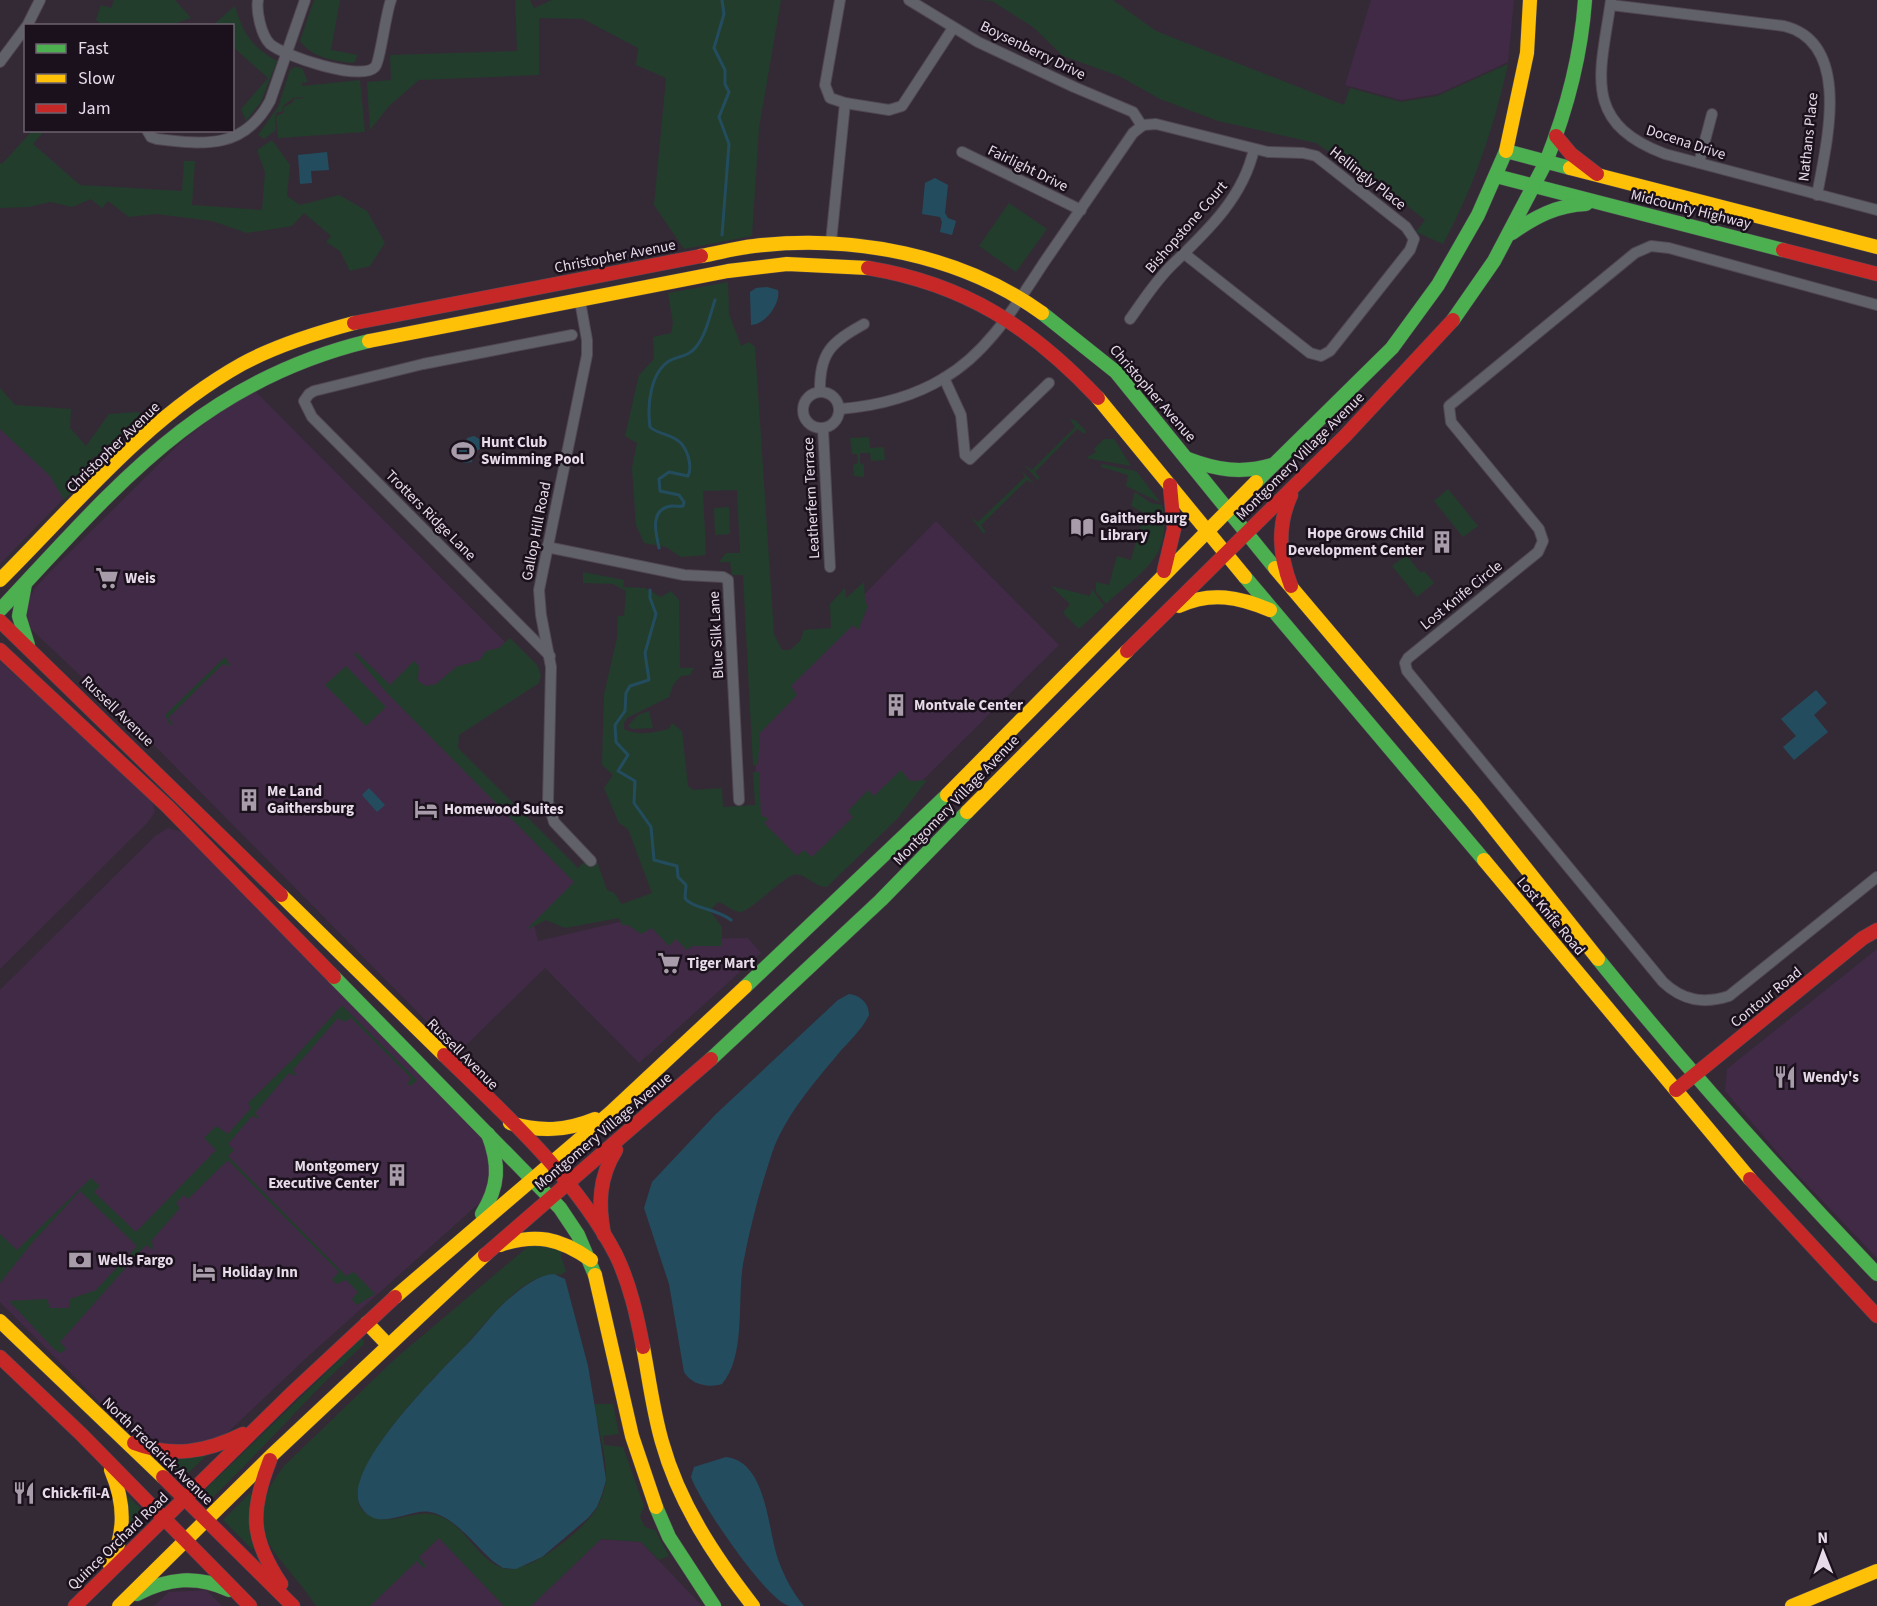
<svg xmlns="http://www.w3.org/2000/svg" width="1877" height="1606" font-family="'Source Sans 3',sans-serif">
	<rect width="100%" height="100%" fill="#342a36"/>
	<!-- built -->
	<g fill="#402a45">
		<polygon points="1371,0 1514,0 1508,62 1438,94 1401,100 1345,85"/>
		<polygon points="255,391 511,648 409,710 580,879 534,924 538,941 654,914 679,939 748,938 761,953 639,1063 545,968 458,1053 154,745 31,629 27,615 28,602 35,588 48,574 182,441 223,410"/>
		<polygon points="0,408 74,488 0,564"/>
		<polygon points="936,521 1059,645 920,783 823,886 758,821 753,708"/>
		<polygon points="0,661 152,800 155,812 147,823 0,969"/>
		<polygon points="168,828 182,832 481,1135 494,1162 484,1199 476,1206 305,1359 226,1434 185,1450 135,1438 0,1302 0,990 155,836"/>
		<polygon points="1877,949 1877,1258 1789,1166 1725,1091 1727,1069"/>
		<polygon points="439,1538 504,1606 367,1606"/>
		<polygon points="601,1539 641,1542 702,1606 531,1606"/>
		<polygon points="206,1590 222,1606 154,1606 169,1592"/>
	</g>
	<!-- green -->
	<g fill="#233d2c">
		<polygon points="114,0 175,0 191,18 171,25 102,25 96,20 101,5 111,8"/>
		<path d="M314,0h26l-9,50 27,5 -4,8c-20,-2 -41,-5 -54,-22z"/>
		<polygon points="515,0 530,0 534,8 552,0 781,0 759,128 752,236 684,249 654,205 666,78 636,65 638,48 583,19 539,18 539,75 419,80 389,106 370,130 367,82 391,80 390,55 517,51"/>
		<path d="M978,0h135l43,31 188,74 6,-17 51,14 36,-6 71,-32c-14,63 -34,123 -65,180l-27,-12 9,-12 -87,-69 -4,4 -18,-12 -98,-22 -58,-22 -41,-23 -56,-20 -30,-29 -41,-26z"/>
		<path d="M235,6c8,28 17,41 42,55l-16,41 -15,19 -5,-12 27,-31 -35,-31 -1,-21 -19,-1z"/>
		<polygon points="295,67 302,68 308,82 302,83 302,86 360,80 365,132 278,138 276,116 283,113 284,107 292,103 294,99 303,98 303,97 293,98 283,106 282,112 277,112 275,116 276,130 264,139 258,135 278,107 290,70"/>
		<polygon points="33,130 44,131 33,144 80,185 182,191 184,161 195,161 192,205 262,210 265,172 257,150 272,140 290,165 287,196 300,205 339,195 367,211 385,243 370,266 350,271 340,251 326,242 331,236 304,213 292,226 247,233 212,221 156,214 129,217 108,201 102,208 91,199 72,207 50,202 29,207 0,208 0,163 2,164"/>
		<polygon points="1009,203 1047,229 1016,272 979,246"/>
		<polygon points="728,282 729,314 741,346 749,342 755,347 774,634 782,650 790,650 800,641 804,630 831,628 830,604 845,588 846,598 864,582 865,601 868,606 858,630 853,625 791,686 797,695 760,733 758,765 753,765 743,575 732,575 730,562 719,562 726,553 740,553 737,490 703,491 706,555 681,557 666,547 644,543 636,525 632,468 637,443 625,436 639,375 654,359 653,337 671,333 673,323 668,293"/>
		<polygon points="0,388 15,405 71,409 70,428 86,446 109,414 139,412 139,423 109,453 91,458 92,472 64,500 50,476 0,429"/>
		<polygon points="1070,419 1075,420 1085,430 1085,434 1077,429 1035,472 1040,478 1038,480 1024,465 1032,470 1075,427"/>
		<polygon points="869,437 870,448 884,447 885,460 871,461 870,453 860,453 860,463 864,465 864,477 854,476 853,465 858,463 857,454 852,454 850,438"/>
		<polygon points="1104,439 1114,439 1131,466 1086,458 1096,452 1094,449"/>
		<polygon points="1102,464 1136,471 1161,503 1126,486 1128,475 1101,467"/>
		<polygon points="1020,469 1035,484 1027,480 981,525 986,532 983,533 971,517 978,522 1025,477"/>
		<polygon points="1448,489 1478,526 1463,537 1434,501"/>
		<path d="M1135,492l16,11 11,2c12,54 -24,68 -56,99l-10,-12v-10l13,3 8,-29 14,4 13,-47 -13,-7z"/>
		<polygon points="729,507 730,534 715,535 714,508"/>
		<polygon points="1406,555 1421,573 1424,571 1434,583 1417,597 1392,566"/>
		<path d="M583,572l41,8 -1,7 22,1 16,9 10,-6 8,9 1,68h14l-4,7 -9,1 -8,9 -4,12 -42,21 -3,5v6c14,8 31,3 45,0l3,-6 10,8 6,55 5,4 29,-2 1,19 32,-2 -2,-33h6l2,44 8,2 -5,5 33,33 7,-6 8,7 41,-40 -5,-6 20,-21 6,6 27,-26 9,11 17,-1 -30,39 -70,68c-12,1 -23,-16 -34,-12 -13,5 -45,39 -54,37 -7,-1 -14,-8 -21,-10l-8,9 12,16v19h-30l-5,4 -11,-11 -7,7 -17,-18 -11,6 -13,-9h-6l-3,-7 -54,10 -19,-8 -20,10 48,-48 -187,-189 -33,-39 2,-2 34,33 24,-24 5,5 -1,15 8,5 10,-2 20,-17 24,-7 6,-9 13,-3 11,-10 27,27 4,10 -2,8 -80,52 -1,13 120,120 6,-6 12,-3 11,31 7,3 8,11 30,-11 -24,-64 -9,-6 -15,-35 9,-13 -11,-10 2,-71 13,-56 1,-22h6l2,-25 -13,-7 -30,-1z"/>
		<polygon points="1051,586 1090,596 1092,589 1104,606 1079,629 1063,613 1070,604"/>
		<polygon points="225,657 231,667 223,664 168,718 173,724 170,725 165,715"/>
		<polygon points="346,666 386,707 366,726 325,685"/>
		<polygon points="649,711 653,728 632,729 628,726 638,715"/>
		<polygon points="342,1005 417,1080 412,1085 407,1085 411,1078 351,1018 344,1022 338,1018 293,1070 297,1076 289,1073 255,1113 260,1119 252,1116 228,1144 234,1150 228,1156 346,1276 354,1272 375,1294 357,1305 352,1299 358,1292 346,1280 336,1284 332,1279 339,1272 228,1160 188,1199 184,1195 176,1203 180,1208 152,1240 153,1250 146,1245 60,1342 66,1349 61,1353 55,1350 9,1301 47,1299 50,1308 69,1308 70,1299 96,1290 137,1246 80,1191 32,1243 0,1283 0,1234 17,1250 91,1178 100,1186 94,1192 136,1232 216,1150 204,1138 216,1126 228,1134 251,1108 248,1103 295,1057"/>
		<path d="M546,1242l17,7 -2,7 5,15 -5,4c-35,-8 -77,51 -98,73 -21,21 -144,142 -93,168 26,12 48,-12 74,2 23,11 34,42 59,50 25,8 84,-40 95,-62 4,-7 7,-18 8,-26 1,-24 -8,-52 -12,-76h19l6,30 -16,2 1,9 19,2 21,59 -4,11 5,10 10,3 14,26 -10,4 -18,-18 -40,-3 -70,67h-27l-65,-68 -20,19 7,9 -2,2 -7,-7 -47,45h-54c-33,-52 -84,-73 -32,-140l112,-108 135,-114z"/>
		<path d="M361,1339l3,1 -1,5c-52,48 -98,102 -150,152l-8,3 -4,-2v-4l12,-12z"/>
		<polygon points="207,1455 181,1480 157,1457"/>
		<polygon points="251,1492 253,1550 223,1520"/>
		<polygon points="127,1495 145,1513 130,1529"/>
	</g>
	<!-- water -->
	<g fill="#234d5f">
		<polygon points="327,152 329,170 311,171 312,183 300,184 298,155"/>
		<polygon points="935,178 948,185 945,213 948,218 956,221 952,235 940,232 942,222 940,217 922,214 925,183"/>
		<path d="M767,287l11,3c3,13 -13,35 -27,35l-1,-33 6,-4z"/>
		<polygon points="474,436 481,440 482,447 473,454 472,462 464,463 458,458 451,456 449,448 454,442 466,444 467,438"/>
		<polygon points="1816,690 1827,703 1814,715 1828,732 1794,760 1783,747 1796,736 1781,719"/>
		<polygon points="369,788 385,805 377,812 362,795"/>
		<path d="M849,994c11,1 20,9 20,21 -7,15 -21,27 -31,39 -25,30 -53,62 -66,99 -12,36 -22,74 -29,111 -6,36 3,92 -21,120 -14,4 -30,1 -38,-12l-15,-88 -25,-76 8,-26 64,-68 122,-114z"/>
		<path d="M554,1274l11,5 23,87 9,54 9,60 -4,14 -5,13 -9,11 -46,39 -26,12 -13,-1 -9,-6c-19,-16 -38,-45 -64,-50 -22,-4 -54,23 -70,-7 -19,-38 86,-139 111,-165 13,-14 25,-31 40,-43 12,-10 27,-22 43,-23z"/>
		<path d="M726,1457c42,5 41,74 53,105 6,16 14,31 25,44 -5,0 -11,0 -15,0 -24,-7 -89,-104 -98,-129l3,-10z"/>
	</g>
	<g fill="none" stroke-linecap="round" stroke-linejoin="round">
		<!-- stream -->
		<g stroke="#234d5f" stroke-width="3">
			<polyline points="722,235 729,144 719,117 729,92 725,84 725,70 714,48 724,14 722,0"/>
			<path d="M659,548c-2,-12 -10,-35 8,-41 5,-2 11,0 16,-1l1,-4 -5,-7 -19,-4 -1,-12 10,-7 19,4c5,-10 -1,-30 -11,-36 -9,-7 -18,-5 -27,-13 -3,-21 0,-56 21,-67 9,-4 18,-4 25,-13 10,-12 14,-32 19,-47"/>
			<path d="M650,590v8l6,16 -11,39 4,27 -19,6 -4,7 -1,18 -10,14 1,17 12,13 -10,16 17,10 -1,22 17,24 3,33 23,6 1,11 8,8 -1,13c6,10 33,11 46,22"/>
		</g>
		<!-- street casing -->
		<g stroke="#504752" stroke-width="12">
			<g id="street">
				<path d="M258,0c-2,11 3,35 12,44 14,12 91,38 105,23 5,-5 11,-55 16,-67"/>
				<polyline points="909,0 978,42 1074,87 1133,112 1142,126"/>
				<path d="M1611,0c-10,72 -31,122 54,154l212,56"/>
				<path d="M1611,5l173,21c69,17 42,119 33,169"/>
				<polyline points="27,26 40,0"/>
				<polyline points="0,62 26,27"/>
				<polyline points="845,103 889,110 902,106 953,28"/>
				<path d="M147,130l4,7 6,2c49,6 87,10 113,-38l35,-101"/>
				<polyline points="962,152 1081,210"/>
				<polyline points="1699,163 1712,114"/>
				<polyline points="831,242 845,103 830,98 825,85 840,0"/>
				<polyline points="580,301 587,340 587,355 539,590 541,615 551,667 548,802 554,822 591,861"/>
				<path d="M1877,305l-208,-57 -18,-2 -16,7 -186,153 2,16 88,107 4,12 -5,11 -130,106 -3,5 2,8 256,311c20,19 41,22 66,14l148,-119"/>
				<path d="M1130,319c13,-18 26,-39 43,-55 34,-33 70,-66 81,-115"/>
				<polyline points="944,378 961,415 965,455 970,459 1049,383"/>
				<circle cx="821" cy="410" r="18"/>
				<path d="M820,392c-1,-40 12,-50 44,-68"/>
				<path d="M840,409c36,-3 73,-12 104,-31 45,-26 73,-75 101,-117 30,-43 59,-86 88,-128l10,-8 13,-1 112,28 35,1 13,3 90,71 8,12 -4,11 -80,101 -9,5 -11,-3 -124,-98"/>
				<polyline points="823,429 830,567"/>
				<polyline points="547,547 684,575 723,577 728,580 739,800"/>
				<polyline points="550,656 312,417 304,401 309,394 314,391 423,364 572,335"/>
			</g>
		</g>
		<!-- fast casing -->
		<g stroke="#504752" stroke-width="15">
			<g id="fast">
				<path d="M1546,162c21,-53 35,-105 39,-162"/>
				<polyline points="1496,176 1783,250"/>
				<path d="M1512,233c23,-16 45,-28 74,-29"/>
				<polyline points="1042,313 1116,372 1275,568"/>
				<polyline points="1453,320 1494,261 1546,162"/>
				<path d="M1188,459c29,11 54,15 84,6"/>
				<polyline points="1256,482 1392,348 1438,285 1478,215 1506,151 1570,168"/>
				<polyline points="1245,577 1484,860"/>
				<polyline points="25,584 19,616 28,645"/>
				<path d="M0,610c114,-121 198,-228 369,-269"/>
				<path d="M1598,959c89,110 181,213 279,315"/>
				<polyline points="334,977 560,1208 578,1235 595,1275"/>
				<polyline points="745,987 947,795"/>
				<polyline points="711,1059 881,900 967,812"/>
				<path d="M482,1214c17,-28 18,-49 6,-80"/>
				<polyline points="656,1507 669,1537 714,1606"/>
				<path d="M137,1594c31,-16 60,-19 92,-4"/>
			</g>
		</g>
		<!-- slow casing -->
		<g stroke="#504752" stroke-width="15">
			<g id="slow">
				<polyline points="1506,151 1527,53 1530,0"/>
				<polyline points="1570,168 1877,247"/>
				<path d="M701,256c17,-3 35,-8 53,-10 98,-12 207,9 288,67"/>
				<polyline points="369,341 728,271 787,264 868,268"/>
				<polyline points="1098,398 1245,577"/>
				<polyline points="1275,568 1473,802 1598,959"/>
				<path d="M0,580c76,-76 147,-163 242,-216 35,-19 74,-31 112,-41"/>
				<path d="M1179,606c32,-15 60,-9 91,4"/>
				<polyline points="947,795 1256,482"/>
				<polyline points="967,812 1127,651"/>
				<polyline points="1484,860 1750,1179"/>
				<polyline points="281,895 444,1055"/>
				<path d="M510,1123c30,9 56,8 85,-4"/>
				<path d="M500,1245c36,-12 60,-7 91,15"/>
				<polyline points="595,1275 632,1436 656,1507"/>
				<polyline points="395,1297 610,1113 745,987"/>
				<polyline points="0,1321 163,1477"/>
				<polyline points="367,1323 388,1345"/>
				<path d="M643,1347c6,31 10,64 19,95 17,61 52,114 91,164"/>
				<path d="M110,1565c16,-33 15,-62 1,-95"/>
				<polyline points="119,1606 272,1455 485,1255"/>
				<polyline points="1792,1606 1877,1571"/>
			</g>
		</g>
		<!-- jam casing -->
		<g stroke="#504752" stroke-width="15">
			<g id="jam">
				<polyline points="1556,136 1571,154 1597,174"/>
				<polyline points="1783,250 1877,274"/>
				<path d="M868,268c97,16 163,59 230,130"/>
				<polyline points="354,323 701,256"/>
				<path d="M1291,495c-14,31 -12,59 0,91"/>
				<polyline points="1164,571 1174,529 1170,485"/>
				<polyline points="0,621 281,895"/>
				<polyline points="0,650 168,807 334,977"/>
				<polyline points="1127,651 1345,436 1453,320"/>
				<path d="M444,1055c62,60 132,123 172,200 14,29 21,61 27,92"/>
				<polyline points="1676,1090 1863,938 1877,930"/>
				<polyline points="1750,1179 1877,1316"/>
				<path d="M604,1235c-6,-31 -5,-58 12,-85"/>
				<polyline points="485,1255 711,1059"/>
				<polyline points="0,1357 81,1434 250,1606"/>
				<path d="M134,1443c39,15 72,9 109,-9"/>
				<path d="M270,1460c-20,51 -20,78 11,124"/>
				<polyline points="163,1477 293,1606"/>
				<polyline points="75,1606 292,1393 395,1297"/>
			</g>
		</g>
		<!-- street -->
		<use href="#street" stroke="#616269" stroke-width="10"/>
		<!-- fast -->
		<use href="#fast" stroke="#4caf50" stroke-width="14"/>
		<!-- slow -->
		<use href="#slow" stroke="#ffc107" stroke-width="14"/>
		<!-- jam -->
		<use href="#jam" stroke="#c62828" stroke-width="14"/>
	</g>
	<!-- icons -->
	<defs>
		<g id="stadium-bare" transform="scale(1.8)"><path d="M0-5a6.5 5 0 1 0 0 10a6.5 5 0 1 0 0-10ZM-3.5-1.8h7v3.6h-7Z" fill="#a89caa" stroke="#1a111c" stroke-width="2.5" paint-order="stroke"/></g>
		<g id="library-bare" transform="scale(1.8)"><path d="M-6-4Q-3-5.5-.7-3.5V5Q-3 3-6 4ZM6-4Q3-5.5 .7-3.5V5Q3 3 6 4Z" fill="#a89caa" stroke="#1a111c" stroke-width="2.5" paint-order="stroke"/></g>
		<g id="building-bare" transform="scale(1.8)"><path d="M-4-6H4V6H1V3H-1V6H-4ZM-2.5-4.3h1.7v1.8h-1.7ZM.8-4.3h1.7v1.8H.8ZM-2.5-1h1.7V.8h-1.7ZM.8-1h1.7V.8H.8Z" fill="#a89caa" stroke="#1a111c" stroke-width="2.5" paint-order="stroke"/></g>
		<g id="supermarket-bare" transform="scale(1.8)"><path d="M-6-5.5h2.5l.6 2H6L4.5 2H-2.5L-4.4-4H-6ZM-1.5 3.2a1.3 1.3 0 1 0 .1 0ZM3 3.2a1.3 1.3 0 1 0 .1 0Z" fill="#a89caa" stroke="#1a111c" stroke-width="2.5" paint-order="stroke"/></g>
		<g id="hotel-bare" transform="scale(1.8)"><path d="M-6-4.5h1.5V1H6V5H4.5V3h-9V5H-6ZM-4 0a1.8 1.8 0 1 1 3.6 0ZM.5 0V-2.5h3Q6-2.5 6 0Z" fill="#a89caa" stroke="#1a111c" stroke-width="2.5" paint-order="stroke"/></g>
		<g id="restaurant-bare" transform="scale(1.8)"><path d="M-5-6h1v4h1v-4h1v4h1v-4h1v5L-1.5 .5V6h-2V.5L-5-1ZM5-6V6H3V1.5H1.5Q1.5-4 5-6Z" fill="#a89caa" stroke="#1a111c" stroke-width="2.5" paint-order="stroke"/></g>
		<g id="bank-bare" transform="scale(1.8)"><path d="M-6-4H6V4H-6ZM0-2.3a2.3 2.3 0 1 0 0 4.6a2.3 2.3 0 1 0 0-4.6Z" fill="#a89caa" stroke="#1a111c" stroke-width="2.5" paint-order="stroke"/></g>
	</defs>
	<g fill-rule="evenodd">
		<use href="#stadium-bare" x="463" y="451"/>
		<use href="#library-bare" x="1082" y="527"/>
		<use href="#building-bare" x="1442" y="542"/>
		<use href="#supermarket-bare" x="107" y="578"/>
		<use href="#building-bare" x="896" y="705"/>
		<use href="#building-bare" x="249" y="800"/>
		<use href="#hotel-bare" x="426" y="809"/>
		<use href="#supermarket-bare" x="669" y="963"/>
		<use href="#restaurant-bare" x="1785" y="1077"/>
		<use href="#building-bare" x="397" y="1175"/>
		<use href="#bank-bare" x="80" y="1260"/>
		<use href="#hotel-bare" x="204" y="1272"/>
		<use href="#restaurant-bare" x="24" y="1493"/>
	</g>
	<g text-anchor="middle" stroke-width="5" stroke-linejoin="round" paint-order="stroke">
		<!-- street labels -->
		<g font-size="15" fill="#e7dae9" stroke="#1a111c">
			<text transform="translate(1033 50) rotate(26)" y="5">Boysenberry Drive</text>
			<text transform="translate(1808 137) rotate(-84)" y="5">Nathans Place</text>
			<text transform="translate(1686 142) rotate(18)" y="5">Docena Drive</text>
			<text transform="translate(1028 168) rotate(26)" y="5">Fairlight Drive</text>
			<text transform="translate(1368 178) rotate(38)" y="5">Hellingly Place</text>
			<text transform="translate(1691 209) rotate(14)" y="5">Midcounty Highway</text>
			<text transform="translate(1186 227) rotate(-49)" y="5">Bishopstone Court</text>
			<text transform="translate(615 256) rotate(-11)" y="5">Christopher Avenue</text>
			<text transform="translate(1153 393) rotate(49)" y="5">Christopher Avenue</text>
			<text transform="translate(113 447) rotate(-44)" y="5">Christopher Avenue</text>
			<text transform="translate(1300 456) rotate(-45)" y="5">Montgomery Village Avenue</text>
			<text transform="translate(811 498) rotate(-93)" y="5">Leatherfern Terrace</text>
			<text transform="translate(431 515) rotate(45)" y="5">Trotters Ridge Lane</text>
			<text transform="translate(536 531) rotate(-79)" y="5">Gallop Hill Road</text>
			<text transform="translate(1461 595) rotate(-39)" y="5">Lost Knife Circle</text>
			<text transform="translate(716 635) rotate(-93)" y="5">Blue Silk Lane</text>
			<text transform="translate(118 711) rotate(44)" y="5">Russell Avenue</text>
			<text transform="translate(956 800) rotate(-46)" y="5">Montgomery Village Avenue</text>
			<text transform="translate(1551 916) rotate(50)" y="5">Lost Knife Road</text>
			<text transform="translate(1766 997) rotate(-39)" y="5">Contour Road</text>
			<text transform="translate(463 1054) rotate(45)" y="5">Russell Avenue</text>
			<text transform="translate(603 1131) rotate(-40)" y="5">Montgomery Village Avenue</text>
			<text transform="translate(158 1451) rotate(44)" y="5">North Frederick Avenue</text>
			<text transform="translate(118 1541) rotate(-44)" y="5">Quince Orchard Road</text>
		</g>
		<!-- poi labels -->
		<g font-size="15" font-weight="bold" fill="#e7dae9" stroke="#1a111c" text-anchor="start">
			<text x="481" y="447">Hunt Club<tspan x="481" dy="17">Swimming Pool</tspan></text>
			<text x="1100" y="523">Gaithersburg<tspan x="1100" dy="17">Library</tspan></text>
			<text x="1424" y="538" text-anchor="end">Hope Grows Child<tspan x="1424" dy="17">Development Center</tspan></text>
			<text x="125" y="583">Weis</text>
			<text x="914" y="710">Montvale Center</text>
			<text x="267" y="796">Me Land<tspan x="267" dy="17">Gaithersburg</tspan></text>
			<text x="444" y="814">Homewood Suites</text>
			<text x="687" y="968">Tiger Mart</text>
			<text x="1803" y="1082">Wendy's</text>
			<text x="379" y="1171" text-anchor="end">Montgomery<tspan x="379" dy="17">Executive Center</tspan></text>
			<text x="98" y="1265">Wells Fargo</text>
			<text x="222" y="1277">Holiday Inn</text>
			<text x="42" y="1498">Chick-fil-A</text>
		</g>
	</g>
	<!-- legend -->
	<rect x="24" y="24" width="210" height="108" fill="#1a111c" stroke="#6c616e" stroke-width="1.5"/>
	<rect x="36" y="44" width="30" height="9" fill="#4caf50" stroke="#6c616e" stroke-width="1.5"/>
	<text x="78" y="54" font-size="18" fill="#e7dae9">Fast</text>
	<rect x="36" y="74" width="30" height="9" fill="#ffc107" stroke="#6c616e" stroke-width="1.5"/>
	<text x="78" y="84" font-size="18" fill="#e7dae9">Slow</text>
	<rect x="36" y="104" width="30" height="9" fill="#c62828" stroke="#6c616e" stroke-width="1.5"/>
	<text x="78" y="114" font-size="18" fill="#e7dae9">Jam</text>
	<!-- north arrow -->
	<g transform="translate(1823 1552) rotate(359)" stroke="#1a111c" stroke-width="4.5" paint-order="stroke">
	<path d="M0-4.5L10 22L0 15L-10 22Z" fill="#e7dae9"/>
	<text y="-9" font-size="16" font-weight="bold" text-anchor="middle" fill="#e7dae9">N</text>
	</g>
</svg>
